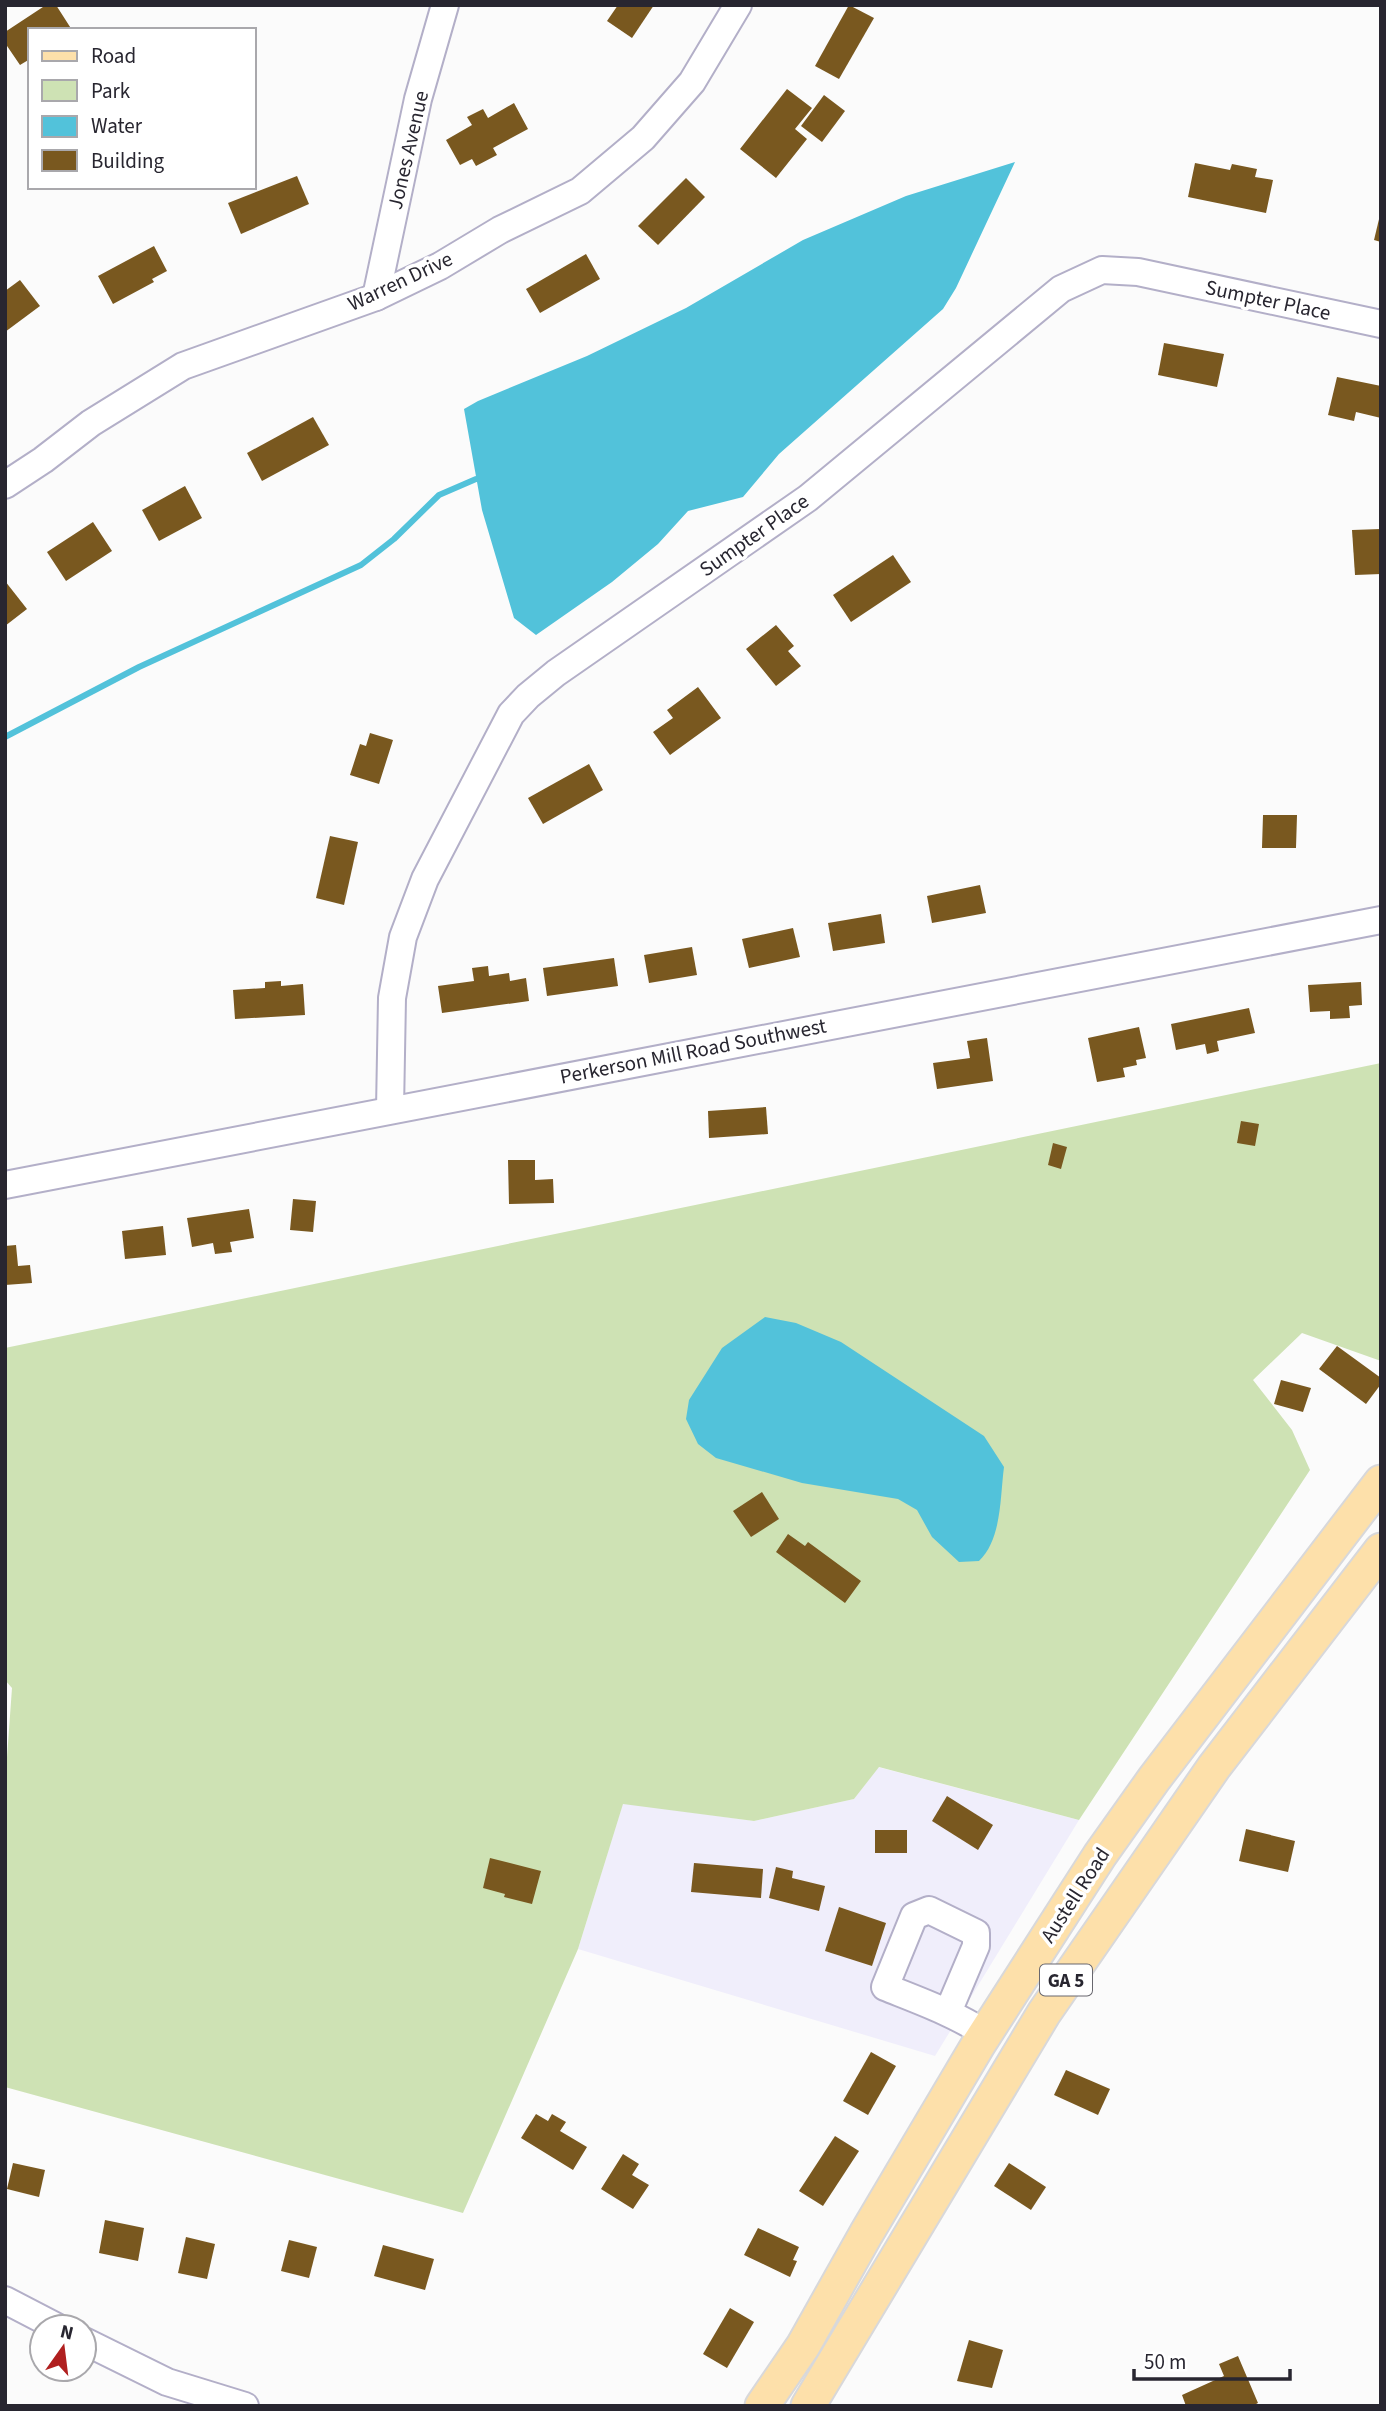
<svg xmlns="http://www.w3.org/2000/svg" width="1386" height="2411" font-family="'Source Sans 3',sans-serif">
	<rect width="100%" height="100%" fill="#fbfbfb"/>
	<!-- built -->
	<polygon fill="#f0eefb" points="878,1767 1079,1820 935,2056 578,1949 623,1803 754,1821 854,1799"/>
	<!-- green -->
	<polygon fill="#cee2b4" points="1381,1063 1381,1361 1302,1333 1253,1380 1292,1430 1310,1470 1079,1820 879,1767 854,1799 754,1821 623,1804 578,1949 463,2213 5,2087 5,1785 12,1688 5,1680 5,1348"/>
	<!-- water -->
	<g fill="#52c2da">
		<polygon points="1015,162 956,288 943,309 779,454 743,497 688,511 658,544 612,582 536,635 514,618 482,510 464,409 478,401 587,356 686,308 803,240 906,196"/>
		<path d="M765,1317l31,6 45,19 143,94 20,31c-4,30 -2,72 -25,94l-20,1 -27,-25 -15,-27 -19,-11 -96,-16 -86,-25 -18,-14 -12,-25 3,-19 33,-52z"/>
	</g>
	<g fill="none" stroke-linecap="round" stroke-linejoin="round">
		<!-- stream -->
		<polyline stroke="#52c2da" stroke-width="6" points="5,737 139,667 361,565 394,539 439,495 476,479"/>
	</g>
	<!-- building -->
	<g fill="#79581f">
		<polygon points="46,5 56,5 72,30 30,30 30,59 20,65 5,43 5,32"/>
		<polygon points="618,5 654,5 632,38 607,21"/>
		<polygon points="849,5 874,18 839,79 815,66"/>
		<polygon points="787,89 812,108 795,129 807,139 776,178 740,149"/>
		<polygon points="824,95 845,111 822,142 801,126"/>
		<polygon points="514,103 528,129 493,148 497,155 476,166 472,159 460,165 446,140 472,125 467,117 483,109 488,118"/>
		<polygon points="1195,163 1230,170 1232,164 1257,169 1255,177 1273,180 1266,213 1188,197"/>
		<polygon points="297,176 309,204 241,234 228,203"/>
		<polygon points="686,178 705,197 658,245 638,226"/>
		<polygon points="1380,215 1381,215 1381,242 1374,240"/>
		<polygon points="154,246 167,271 152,279 154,282 113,304 98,276"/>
		<polygon points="586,254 600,279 540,313 526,289"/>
		<polygon points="20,280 40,306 5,332 5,291"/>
		<polygon points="1164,343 1224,354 1217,387 1158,375"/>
		<polygon points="1337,377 1381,386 1381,418 1356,412 1354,421 1328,415"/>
		<polygon points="313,417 329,445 262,481 247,453"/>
		<polygon points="185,486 202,518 159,541 142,510"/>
		<polygon points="93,522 112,551 66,581 47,552"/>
		<polygon points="1381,529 1381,574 1355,575 1352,530"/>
		<polygon points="893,555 911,582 851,622 833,595"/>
		<polygon points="5,581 27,609 5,626"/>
		<polygon points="776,625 794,646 788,651 801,666 776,686 746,649"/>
		<polygon points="698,687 721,718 670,755 653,732 673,718 667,710"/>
		<polygon points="370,733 393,740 379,784 350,775 360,744 366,746"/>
		<polygon points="589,764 603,790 543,824 528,798"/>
		<polygon points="1263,815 1297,815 1296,848 1262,848"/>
		<polygon points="330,836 358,842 344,905 316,898"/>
		<polygon points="980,885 986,913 932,923 927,896"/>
		<polygon points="881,914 885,943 833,951 828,923"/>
		<polygon points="793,928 800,957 749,968 742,939"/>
		<polygon points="692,947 697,975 649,983 644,955"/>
		<polygon points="614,958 618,986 547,996 543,968"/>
		<polygon points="488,966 489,976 509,973 510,981 526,978 529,1001 442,1013 438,986 474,981 472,968"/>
		<polygon points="281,981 281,986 303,984 305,1015 235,1019 233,990 265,988 265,982"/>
		<polygon points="1361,982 1362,1005 1349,1006 1350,1018 1330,1019 1330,1011 1310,1012 1308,985"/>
		<polygon points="1249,1008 1255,1033 1217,1041 1219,1051 1207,1054 1205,1044 1176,1050 1171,1024"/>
		<polygon points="1139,1027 1146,1058 1136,1060 1137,1065 1123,1068 1125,1077 1097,1082 1088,1038"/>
		<polygon points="987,1038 993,1081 937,1089 933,1063 970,1058 967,1041"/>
		<polygon points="766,1107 768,1134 709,1138 708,1111"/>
		<polygon points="1241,1121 1259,1124 1255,1146 1237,1143"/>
		<polygon points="1053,1143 1067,1147 1061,1169 1048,1165"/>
		<polygon points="508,1160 535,1160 535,1180 553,1179 554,1203 509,1204"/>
		<polygon points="293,1199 316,1201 313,1232 290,1230"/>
		<polygon points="249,1209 254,1238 230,1242 232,1252 215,1254 213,1243 192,1247 187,1218"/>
		<polygon points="163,1226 166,1255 125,1259 122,1231"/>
		<polygon points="16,1245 18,1266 30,1265 32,1283 5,1285 5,1246"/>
		<polygon points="1337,1346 1381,1378 1381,1384 1366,1404 1319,1369"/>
		<polygon points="1281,1380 1311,1388 1303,1412 1274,1404"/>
		<polygon points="762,1492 779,1519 751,1537 733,1511"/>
		<polygon points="788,1534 805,1546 808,1542 861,1581 845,1603 776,1552"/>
		<polygon points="947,1796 993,1825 978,1850 932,1821"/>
		<polygon points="1246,1829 1295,1841 1288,1872 1239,1861"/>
		<rect x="875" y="1830" width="32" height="23"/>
		<polygon points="490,1858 541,1871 532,1904 504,1897 505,1894 483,1888"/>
		<polygon points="694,1863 763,1869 761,1898 691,1892"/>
		<polygon points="776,1867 793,1871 792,1878 825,1886 819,1911 769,1898"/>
		<polygon points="839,1907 886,1923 872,1966 825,1951"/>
		<polygon points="871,2052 896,2066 868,2115 843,2101"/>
		<polygon points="1066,2070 1110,2089 1098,2115 1054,2095"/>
		<polygon points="536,2114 548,2121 552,2114 566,2122 560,2131 587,2147 573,2170 521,2138"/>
		<polygon points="835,2136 859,2151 823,2206 799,2191"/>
		<polygon points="623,2154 639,2164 632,2175 649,2185 633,2209 601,2189"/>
		<polygon points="13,2163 45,2170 39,2197 7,2189"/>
		<polygon points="1009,2163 1046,2187 1031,2210 994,2186"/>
		<polygon points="105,2220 144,2228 138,2261 99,2253"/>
		<polygon points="758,2228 799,2247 793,2260 797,2261 790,2277 744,2255"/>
		<polygon points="186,2237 215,2244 207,2279 178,2273"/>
		<polygon points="289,2240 317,2247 309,2278 281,2271"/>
		<polygon points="383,2245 434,2259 425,2290 374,2276"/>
		<polygon points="730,2308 754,2322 727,2368 703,2354"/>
		<polygon points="969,2340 1003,2350 992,2388 957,2381"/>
		<polygon points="1238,2356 1258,2403 1252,2406 1186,2406 1182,2395 1224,2376 1219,2364"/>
	</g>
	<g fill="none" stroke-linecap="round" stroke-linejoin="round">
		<!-- minor casing -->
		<g stroke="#b3afc8" stroke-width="30">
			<g id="minor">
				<polyline points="376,297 418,99 445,5"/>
				<polyline points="5,485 43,460 91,423 183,366 376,297 440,266 500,230 580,191 643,138 692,82 738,5"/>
				<polyline points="390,1110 392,998 403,937 425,879 511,714 528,696 556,673 808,498 1061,289 1102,270 1138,272 1381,324"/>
				<polyline points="5,1185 1381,920"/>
				<path d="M948,2012l28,-66v-13l-47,-23 -15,6 -29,71c35,14 69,26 101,47"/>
				<polyline points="5,2300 57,2327"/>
				<polyline points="84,2341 167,2382 245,2406"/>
			</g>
		</g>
		<!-- major casing -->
		<g stroke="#d8d8da" stroke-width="37">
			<g id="major">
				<polyline points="762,2406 803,2346 866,2234 978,2045 1100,1855 1154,1779 1381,1482"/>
				<polyline points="808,2406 1044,2013 1214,1767 1381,1550"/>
			</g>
		</g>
		<!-- minor -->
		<use href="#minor" stroke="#fff" stroke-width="26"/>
		<!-- major -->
		<use href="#major" stroke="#fde0aa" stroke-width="33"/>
	</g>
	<g text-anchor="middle" stroke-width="7" stroke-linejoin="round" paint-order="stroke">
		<!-- shield labels -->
		<rect fill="#fff" stroke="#68676e" stroke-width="2" x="1040" y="1964.5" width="52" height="31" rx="5"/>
		<g font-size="19" font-weight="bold" fill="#282630">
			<text x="1066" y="1987">GA 5</text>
		</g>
		<!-- street labels -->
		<g font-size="21" fill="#282630" stroke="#fff">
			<text transform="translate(408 150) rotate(-77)" y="7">Jones Avenue</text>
			<text transform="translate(400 281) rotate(-25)" y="7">Warren Drive</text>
			<text transform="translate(1268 300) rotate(12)" y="7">Sumpter Place</text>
			<text transform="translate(754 535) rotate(-35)" y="7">Sumpter Place</text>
			<text transform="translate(693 1051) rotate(-11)" y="7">Perkerson Mill Road Southwest</text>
			<text transform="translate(1075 1895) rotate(-57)" y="7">Austell Road</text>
		</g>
	</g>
	<!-- border -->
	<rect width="1386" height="2411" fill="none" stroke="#282630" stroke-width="14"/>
	<!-- legend -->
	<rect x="28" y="28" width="228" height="161" fill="#ffffff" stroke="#a9a8ac" stroke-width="2"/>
	<rect x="42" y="51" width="35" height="10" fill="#fde0aa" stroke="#a9a8ac" stroke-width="2"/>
	<text x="91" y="63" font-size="21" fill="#282630">Road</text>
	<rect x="42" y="80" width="35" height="21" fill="#cee2b4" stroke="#a9a8ac" stroke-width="2"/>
	<text x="91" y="98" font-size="21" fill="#282630">Park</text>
	<rect x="42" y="116" width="35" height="21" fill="#52c2da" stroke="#a9a8ac" stroke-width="2"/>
	<text x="91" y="133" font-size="21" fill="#282630">Water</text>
	<rect x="42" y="150" width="35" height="21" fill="#79581f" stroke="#a9a8ac" stroke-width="2"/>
	<text x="91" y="168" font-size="21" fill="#282630">Building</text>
	<!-- north arrow -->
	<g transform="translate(63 2348) rotate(14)"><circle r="33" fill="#ffffff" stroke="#a9a8ac" stroke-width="2"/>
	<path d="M0-5L12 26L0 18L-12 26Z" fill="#b01f1f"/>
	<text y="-10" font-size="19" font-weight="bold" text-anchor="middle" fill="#282630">N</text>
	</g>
	<!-- scale -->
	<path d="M1134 2369v10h156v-10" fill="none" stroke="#282630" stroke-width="3.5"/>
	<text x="1144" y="2369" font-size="21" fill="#282630" stroke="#ffffff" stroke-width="5" paint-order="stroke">50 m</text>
</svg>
